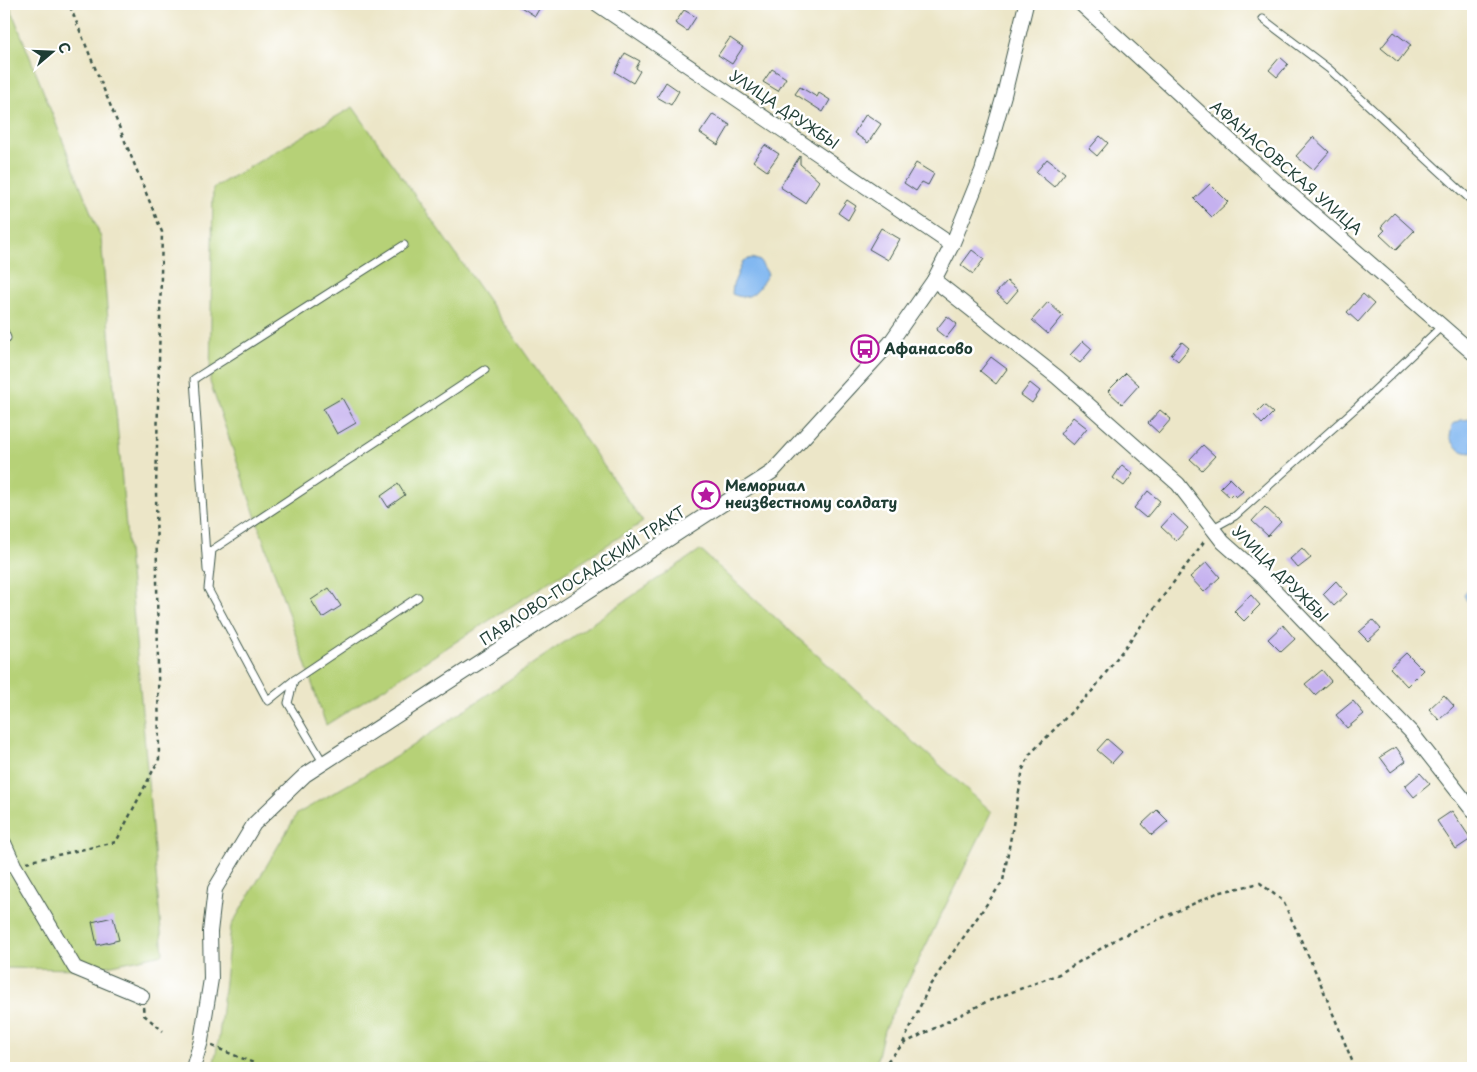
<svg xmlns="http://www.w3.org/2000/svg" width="1477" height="1072" font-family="'Playpen Sans',sans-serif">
	<rect width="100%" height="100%" fill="#fff"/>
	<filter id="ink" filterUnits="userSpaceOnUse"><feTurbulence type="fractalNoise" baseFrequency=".02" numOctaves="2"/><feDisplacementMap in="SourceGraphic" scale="10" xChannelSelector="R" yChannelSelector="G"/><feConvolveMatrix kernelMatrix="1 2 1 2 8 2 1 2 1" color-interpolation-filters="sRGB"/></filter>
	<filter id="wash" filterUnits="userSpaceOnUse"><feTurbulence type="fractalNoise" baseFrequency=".0096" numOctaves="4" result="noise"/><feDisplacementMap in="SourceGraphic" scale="20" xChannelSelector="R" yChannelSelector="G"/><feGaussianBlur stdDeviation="1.12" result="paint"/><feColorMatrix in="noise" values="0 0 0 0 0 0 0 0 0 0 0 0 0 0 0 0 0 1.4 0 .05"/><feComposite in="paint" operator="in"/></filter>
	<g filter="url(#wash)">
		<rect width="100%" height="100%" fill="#ece6c8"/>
		<!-- green -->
		<g fill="#b6d177" stroke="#6a8756">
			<polygon points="4,4 9,4 101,238 163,954 94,969 4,968"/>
			<polygon points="353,107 643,522 326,725 210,382 213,188"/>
			<polygon points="700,550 992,812 884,1030 875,1068 213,1068 219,1037 231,926 297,814 397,756"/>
		</g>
		<!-- water -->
		<g fill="#82b8f1" stroke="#507a92">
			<path d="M752,258l8,3 8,13c-10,15 -16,29 -36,20l1,-9 10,-24z"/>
			<path d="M1471,419l2,2v30l-2,2c-12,-1 -16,-6 -21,-16l2,-12 9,-5z"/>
			<polygon points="1472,586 1473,602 1467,601 1464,595"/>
		</g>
		<g id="blocks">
			<!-- building -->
			<g fill="#c5b1ef">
				<polygon points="516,4 542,4 535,16"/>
				<polygon points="684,10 696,17 687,31 675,23"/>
				<polygon points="1394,32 1411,45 1398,62 1381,48"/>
				<polygon points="730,38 743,47 732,64 718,55"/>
				<polygon points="625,53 640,61 636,68 640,71 633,83 615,72"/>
				<polygon points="1280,57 1288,64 1277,77 1269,70"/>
				<polygon points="772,69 786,78 778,91 763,82"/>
				<polygon points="666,82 679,91 671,105 657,97"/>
				<polygon points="800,87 817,97 819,93 830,100 823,112 795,94"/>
				<polygon points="713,114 730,125 718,145 700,133"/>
				<polygon points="866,114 881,124 868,143 854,133"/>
				<polygon points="1100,136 1108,143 1097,156 1089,149"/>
				<polygon points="1313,137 1329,152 1313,170 1296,156"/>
				<polygon points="765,145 779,154 767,171 753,161"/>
				<polygon points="800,156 800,164 819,181 805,203 780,187"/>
				<polygon points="1047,159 1065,173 1054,187 1036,172"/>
				<polygon points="916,163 934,174 928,185 922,182 916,191 904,183"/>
				<polygon points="1210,184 1228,202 1212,217 1194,199"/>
				<polygon points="847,200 856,206 848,220 838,213"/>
				<polygon points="1394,213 1414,231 1396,250 1380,235 1385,230 1381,227"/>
				<polygon points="881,228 900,239 888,260 869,249"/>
				<polygon points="972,250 984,259 973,274 961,265"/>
				<polygon points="1007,281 1018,290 1007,303 996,293"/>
				<polygon points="1363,294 1374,304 1358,322 1347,312"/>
				<polygon points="1048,302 1063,316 1048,334 1032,320"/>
				<polygon points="947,316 957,324 946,338 936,330"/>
				<polygon points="1083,341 1092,349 1080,363 1070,355"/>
				<polygon points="1182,342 1189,348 1178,361 1171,355"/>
				<polygon points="991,357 1007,369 996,384 980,371"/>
				<polygon points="1126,373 1139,385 1122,404 1108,391"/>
				<polygon points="1030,383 1040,391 1032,403 1021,395"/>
				<polygon points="342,398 356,423 337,434 323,409"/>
				<polygon points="1264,405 1273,413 1262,424 1254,415"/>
				<polygon points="1160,410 1171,419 1159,433 1148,423"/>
				<polygon points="1073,417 1087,428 1073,445 1060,434"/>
				<polygon points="1203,445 1215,456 1202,470 1190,459"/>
				<polygon points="1122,465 1133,474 1124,486 1113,478"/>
				<polygon points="1230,478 1243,491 1236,497 1233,494 1230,497 1220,488"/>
				<polygon points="398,484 405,495 388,507 381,496"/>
				<polygon points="1148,491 1160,501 1146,518 1134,508"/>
				<polygon points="1265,507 1281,522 1268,536 1252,521"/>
				<polygon points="1173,514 1188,528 1176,541 1161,527"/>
				<polygon points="1302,548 1311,558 1298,568 1290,559"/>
				<polygon points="1207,562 1220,577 1204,592 1190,577"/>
				<polygon points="1336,581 1347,594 1334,606 1323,594"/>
				<polygon points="329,588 341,606 322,618 311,600"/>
				<polygon points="1251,595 1260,605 1244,621 1234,611"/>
				<polygon points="1373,620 1381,629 1368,641 1359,632"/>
				<polygon points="1283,625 1295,639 1281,652 1268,639"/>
				<polygon points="1406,653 1423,670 1407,686 1390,668"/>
				<polygon points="1322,670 1331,681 1315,695 1305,684"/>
				<polygon points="1444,695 1454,706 1439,720 1429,709"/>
				<polygon points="1353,701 1364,714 1347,728 1336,715"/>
				<polygon points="1107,739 1122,752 1112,763 1097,750"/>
				<polygon points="1396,747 1406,761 1391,772 1380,757"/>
				<polygon points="1420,773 1430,784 1414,797 1405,786"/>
				<polygon points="1157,810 1168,821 1152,835 1142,824"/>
				<polygon points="1452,811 1471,839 1456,849 1437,821"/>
				<polygon points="113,917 119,940 97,945 92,922"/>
			</g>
		</g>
	</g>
	<g filter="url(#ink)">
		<use href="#blocks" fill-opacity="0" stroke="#3e564a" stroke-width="1"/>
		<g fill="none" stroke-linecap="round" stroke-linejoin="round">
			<!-- service casing -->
			<g stroke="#3e564a" stroke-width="9">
				<g id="service">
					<polyline points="1263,19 1329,69 1473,202"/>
					<polyline points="4,331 7,338"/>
					<polyline points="1213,528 1235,516 1358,406 1443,325"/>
					<polyline points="207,570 194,379 404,245"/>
					<polyline points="294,680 268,701 208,589 212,550 485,370"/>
					<polyline points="324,764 288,703 294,680 418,597"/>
				</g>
			</g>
			<!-- minor casing -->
			<g stroke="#3e564a" stroke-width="16">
				<g id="minor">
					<polyline points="597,4 952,245"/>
					<polyline points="1081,4 1249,158 1473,353"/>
					<polyline points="934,280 1057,377 1178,484 1223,542 1259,574 1411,732 1473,811"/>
					<polyline points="4,843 14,865 75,968 142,996"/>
					<polyline points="193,1068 201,1041 211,979 210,932 215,889 254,824 305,775 772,472 890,343 934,280 952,245 982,171 1004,95 1026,4"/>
				</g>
			</g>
			<!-- path -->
			<g stroke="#3e564a" stroke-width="2.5" stroke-dasharray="4 4" stroke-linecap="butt">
				<polyline points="26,862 116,842 159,759 156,489 162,232 69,4"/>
				<polyline points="143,1007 144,1015 163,1031"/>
				<polyline points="903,1043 930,985 1003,881 1023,769 1030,754 1093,690 1206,539"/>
				<polyline points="212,1046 266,1068"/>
				<polyline points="883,1068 884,1065 903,1044 986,1002 1059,974 1120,937 1217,893 1260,883 1283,901 1318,977 1355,1068"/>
			</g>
			<!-- service -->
			<use href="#service" stroke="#fff" stroke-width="7"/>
			<!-- minor -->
			<use href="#minor" stroke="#fff" stroke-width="14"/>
		</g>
	</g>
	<!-- icons -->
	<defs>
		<g id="bus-ring" transform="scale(1.4375)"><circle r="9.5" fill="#fff" stroke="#b5179e" stroke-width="1.5"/><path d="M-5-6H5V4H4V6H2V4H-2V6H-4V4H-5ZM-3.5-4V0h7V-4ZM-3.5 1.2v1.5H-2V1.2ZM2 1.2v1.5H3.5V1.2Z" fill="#b5179e"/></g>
		<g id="sight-ring" transform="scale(1.4375)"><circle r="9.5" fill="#fff" stroke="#b5179e" stroke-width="1.5"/><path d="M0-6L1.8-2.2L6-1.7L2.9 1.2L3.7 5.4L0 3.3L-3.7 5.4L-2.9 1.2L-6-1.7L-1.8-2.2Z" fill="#b5179e"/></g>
	</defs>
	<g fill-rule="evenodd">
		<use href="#bus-ring" x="865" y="349"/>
		<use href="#sight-ring" x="706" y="495"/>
	</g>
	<g text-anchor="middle" stroke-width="5" stroke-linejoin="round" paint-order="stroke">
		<!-- street labels -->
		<g font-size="15" fill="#1f3d34" stroke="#fff">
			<text transform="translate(784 110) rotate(34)" y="5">УЛИЦА ДРУЖБЫ</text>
			<text transform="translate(1286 168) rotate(41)" y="5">АФАНАСОВСКАЯ УЛИЦА</text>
			<text transform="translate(1280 574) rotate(45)" y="5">УЛИЦА ДРУЖБЫ</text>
			<text transform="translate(583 576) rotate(-33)" y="5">ПАВЛОВО-ПОСАДСКИЙ ТРАКТ</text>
		</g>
		<!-- poi labels -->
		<g font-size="15" font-weight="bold" fill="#1f3d34" stroke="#fff" text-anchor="start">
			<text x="884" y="354">Афанасово</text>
			<text x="725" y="491">Мемориал<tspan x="725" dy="17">неизвестному солдату</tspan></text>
		</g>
	</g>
	<!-- margin -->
	<rect width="1477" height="1072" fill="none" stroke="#fff" stroke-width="20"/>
	<!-- north arrow -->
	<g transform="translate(52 52) rotate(71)" stroke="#ffffff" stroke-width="4" paint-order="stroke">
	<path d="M0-4L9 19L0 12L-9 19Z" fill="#1f3d34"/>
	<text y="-8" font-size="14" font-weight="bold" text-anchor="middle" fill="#1f3d34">С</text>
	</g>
</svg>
